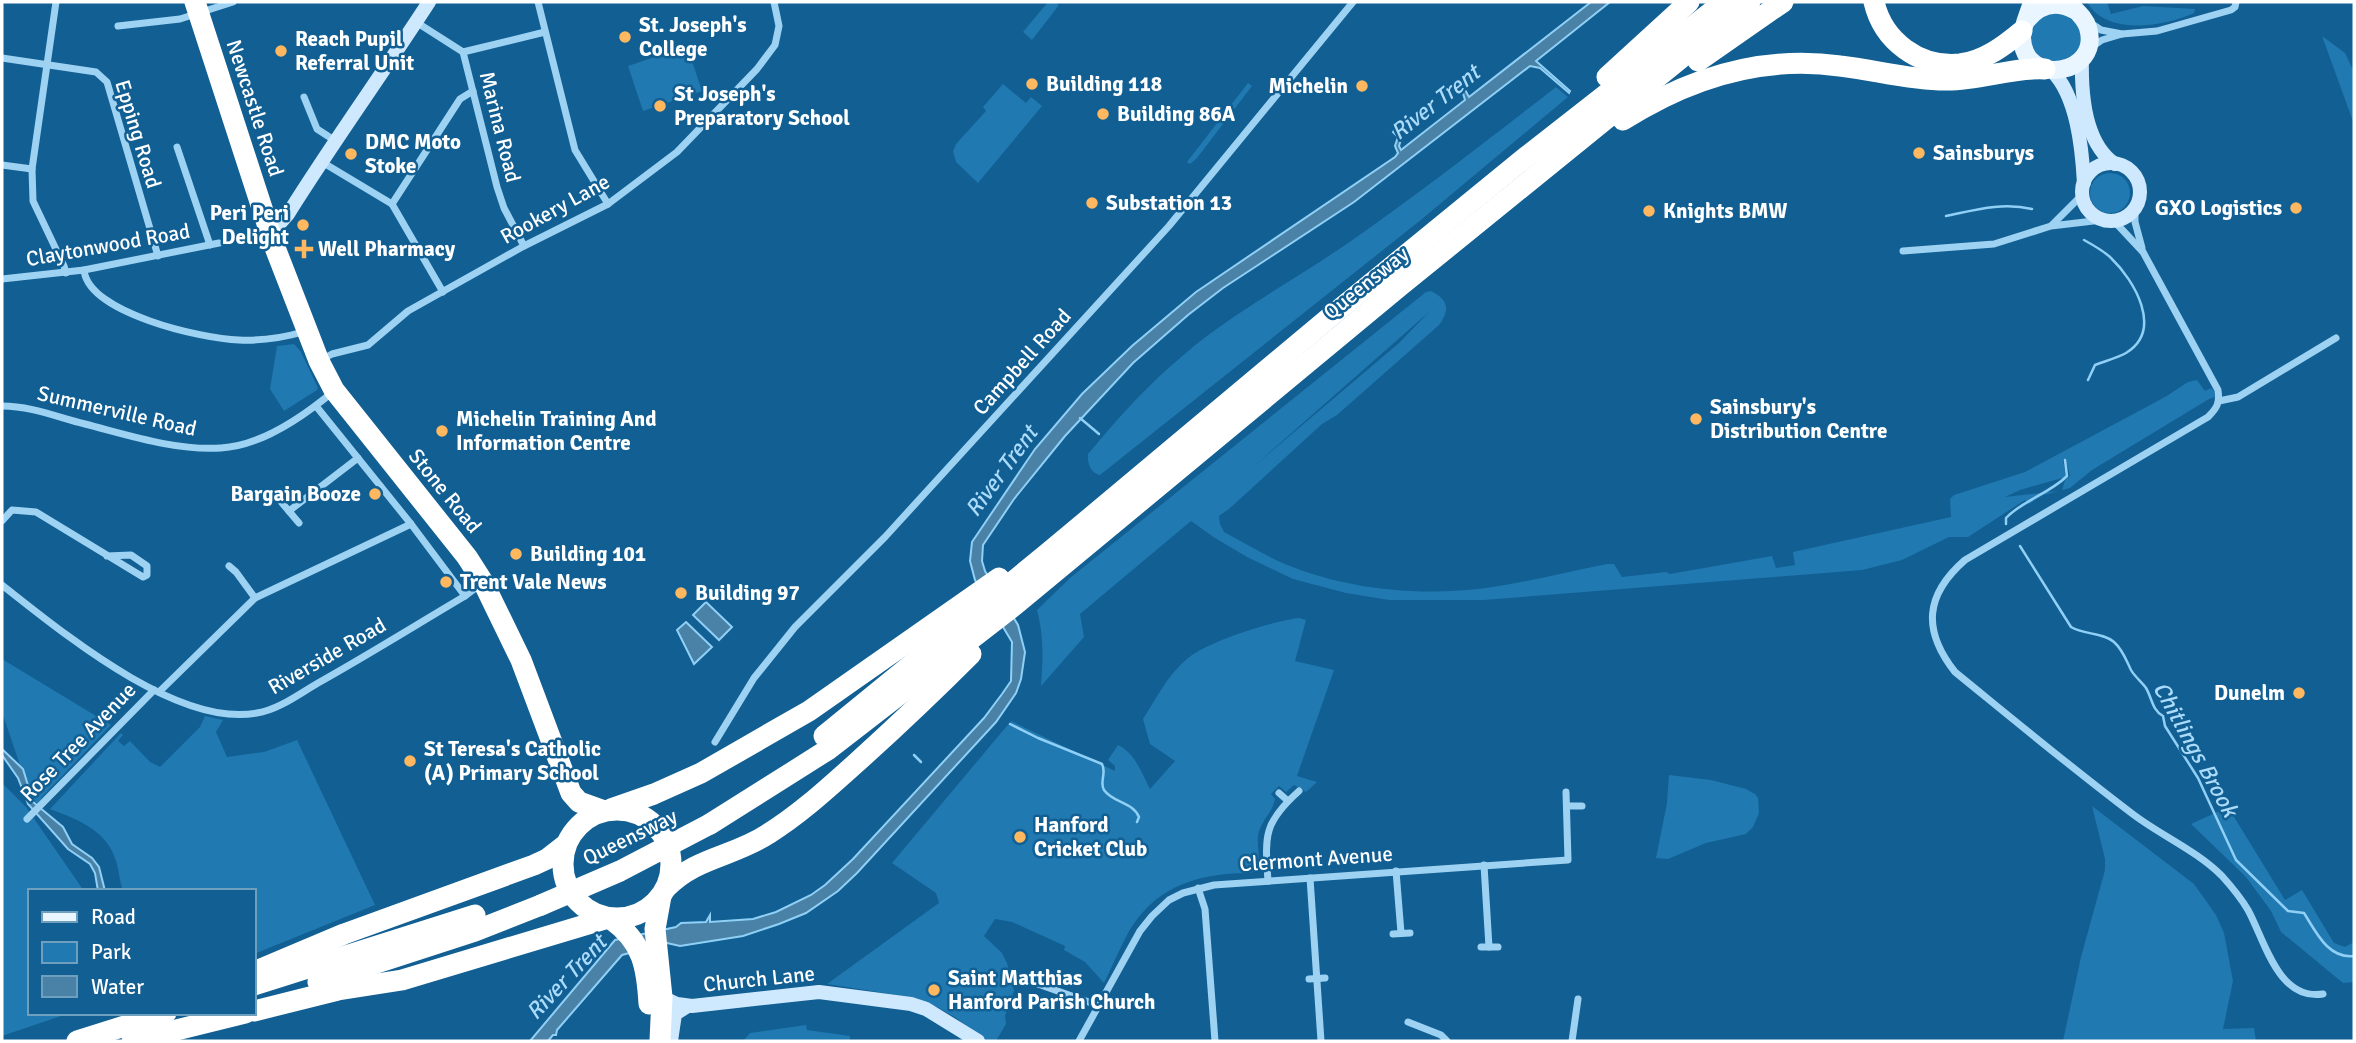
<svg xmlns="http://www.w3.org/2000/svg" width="2356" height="1043" font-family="Signika,sans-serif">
	<rect width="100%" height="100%" fill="#115f93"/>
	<!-- green -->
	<g fill="#2079b0" fill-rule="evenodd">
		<polygon points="1048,2 1055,2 1059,5 1032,40 1023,32"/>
		<path d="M2087,2h20l4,12 32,-8 52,3 -1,4c-30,14 -88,23 -107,-11z"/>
		<circle cx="2056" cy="37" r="26"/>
		<polygon points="2322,36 2345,53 2354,72 2354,124"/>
		<polygon points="687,46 702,91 643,111 628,66"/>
		<polygon points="1248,83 1252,86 1197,158 1190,164 1187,162"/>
		<polygon points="1003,84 1026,103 1031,97 1042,106 978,183 956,162 953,151 956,144 986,111 983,107"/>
		<path d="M1556,87l12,10 -146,122 -322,256c-9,-2 -13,-11 -12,-21 26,-31 53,-62 84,-89 53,-49 120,-83 179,-124 70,-49 138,-102 205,-154z"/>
		<circle cx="2110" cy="193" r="20"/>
		<path d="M1431,291c18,9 19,19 8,34l-102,90 -15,9 -93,85 -10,7 1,8 4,8c17,9 34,19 52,28 63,29 141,37 210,28 41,-6 81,-16 121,-24h7l8,13 44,-5 4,2 102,-18 4,12 19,-3 -2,-13 158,-35 -1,-18 4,-4 71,-23 140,-75 23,-15 9,-2 8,11 6,-3 8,8 -10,3 -117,71 -22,18 -8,2 3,-10 5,-4 -4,-16h-3l3,17 -46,13 -15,7 54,-6 -16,4 -14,9 -4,-4 -57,37h-19l-47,23 -40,10 -378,30h-95l-43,-7 -53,-14 -46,-22 -32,-19 -24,-17 -111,93 4,23 -43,49c2,-27 3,-49 -4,-76l33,-32 356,-286zM1429,312l-30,31 -146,124z"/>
		<polygon points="294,344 301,352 318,388 317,390 284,411 270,389 277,346"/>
		<path d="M1299,618l7,2 -11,41 39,9 -37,106 20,6 -11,10 -12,-7 -8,7 -7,-6 -8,8 4,5c-2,13 -15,23 -17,37 -1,12 3,23 -1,35l-7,2c-48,0 -91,11 -119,55 -10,17 -18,37 -27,55l-19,-21 -21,-12 1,-4 -53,-24 -17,-3 -11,17 18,17 5,10 7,28 -9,25 1,8 -10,17h-11l-29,-23 -17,-10 -23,-10 -89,-14 112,-81 -3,-10 -44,-30 119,-142 104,50v-5l-7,-6 10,-15c18,9 23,27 32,44l25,-28 -25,-17 -7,-25c13,-20 25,-45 45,-61 21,-17 84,-37 111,-40z"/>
		<polygon points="2,659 111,725 42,797 37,806 25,780 2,712"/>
		<path d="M205,716l18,4 -7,12 11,25 37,-5 33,-12 78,165 -121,49v-63h-131c-4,-11 -4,-23 -8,-33 -10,-29 -39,-39 -65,-49l71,-76 2,2 -5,6 6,5 6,-5 20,21 10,5 40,-40z"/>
		<polygon points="1669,775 1711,780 1746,789 1755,794 1758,798 1759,813 1753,827 1746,834 1706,843 1668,859 1656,858 1667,803"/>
		<polygon points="2,783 26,807 84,891 30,891 30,1013 70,1013 2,1036"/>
		<polygon points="2092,806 2194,884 2216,915 2224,933 2233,981 2223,1029 2254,1028 2256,1041 2063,1041 2081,957 2105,870 2105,859"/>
		<polygon points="2228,807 2285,900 2302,890 2334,943 2345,947 2354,942 2354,982 2343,983 2281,932 2271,911 2246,877 2191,824"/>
		<polygon points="806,1025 807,1030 850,1036 850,1041 743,1041 750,1033"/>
	</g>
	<!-- water -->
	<g fill="#4a81a6" stroke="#90d0f6" stroke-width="2">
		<polygon points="1591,2 1610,2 1536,61 1570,91 1569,93 1540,68 1530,66 1354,202 1223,288 1188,315 1133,363 1065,436 1014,499 983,545 982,561 985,571 1018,625 1025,652 1021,679 1016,693 996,722 857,873 838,891 806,913 779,924 743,936 680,946 667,943 622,955 557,1030 556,1035 553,1035 548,1041 530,1041 615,940 676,927 681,923 706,922 710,915 710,922 753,919 776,912 811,895 825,885 853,859 984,718 1002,694 1011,681 1012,642 975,580 970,561 972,542 1035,449 1082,394 1132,346 1196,292 1395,157 1398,153 1395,146 1398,137 1393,132 1395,129 1402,136 1399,146 1401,150 1465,100 1462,90 1464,88 1469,97"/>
		<polygon points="706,602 732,627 719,640 693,615"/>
		<polygon points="686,622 712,647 694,664 677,630"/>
		<polygon points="2,749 23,769 33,802 63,827 72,844 92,858 99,867 105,891 98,891 95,873 90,864 68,849 28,804 18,778 2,755"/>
	</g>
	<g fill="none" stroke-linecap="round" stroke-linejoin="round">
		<!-- stream -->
		<g stroke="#90d0f6" stroke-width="2.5">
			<path d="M1946,216c29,-6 56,-14 86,-7"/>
			<path d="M2084,240c9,5 20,11 27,18 23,22 53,72 15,95 -9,5 -21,8 -31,12l-7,15"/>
			<polyline points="1080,418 1099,434"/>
			<path d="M2006,524v-6c17,-18 43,-24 61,-42l-2,-16"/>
			<path d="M2020,546l51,81c13,8 31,5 43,15 9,8 12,18 17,28 4,7 11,12 15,18 6,10 6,22 17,28l2,10 33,52 38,82 52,51 16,2c12,19 24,46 50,43"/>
			<path d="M1010,724l28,14 64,26c5,9 -3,18 2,26 9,13 29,12 35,27l-2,5"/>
			<polyline points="914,755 921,762"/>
		</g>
		<!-- street -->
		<g stroke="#9ed2f3" stroke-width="7">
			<polyline points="56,2 32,169 33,201 64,266 66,273"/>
			<polyline points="538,2 575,150 608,204"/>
			<polyline points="416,22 463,52 545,32"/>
			<polyline points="2089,22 2101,30 2122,34 2102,40 2092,47"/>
			<polyline points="118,26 180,19 233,2"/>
			<polyline points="2122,34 2157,31 2231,10 2235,7 2236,2"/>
			<polyline points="463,52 497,187 504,208 524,246"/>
			<polyline points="2,58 96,72 107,82 158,256"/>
			<polyline points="304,97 317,129 334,140"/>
			<polyline points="177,147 210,245"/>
			<polyline points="322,162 392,204"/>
			<polyline points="2,165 32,169"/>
			<polyline points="2135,208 2135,222 2142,248"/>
			<path d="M2114,221l29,31 75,138c2,13 -1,18 -10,27l-243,143c-40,35 -43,70 -10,112 59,48 118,97 179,143 28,21 63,36 88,61 9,10 19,22 26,34 17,31 30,91 75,84"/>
			<polyline points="2052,225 2082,195"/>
			<polyline points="1903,251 1994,244 2051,226 2102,220"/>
			<path d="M84,270c4,43 118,69 155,70 22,1 43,-2 64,-8"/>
			<polyline points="2,279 84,270 219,243"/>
			<polyline points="443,292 392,204 460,99 473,91"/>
			<polyline points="321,360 332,354 368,345 408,311 524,246 608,204 677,152 757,69 775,45 779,26 774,2"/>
			<polyline points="2219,401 2238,397 2336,338"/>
			<path d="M2,406c29,0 55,11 83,18 43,11 91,27 136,24 40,-2 83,-32 113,-57"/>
			<polyline points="316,406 411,524 465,596"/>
			<polyline points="277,497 299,523"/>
			<polyline points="289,511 358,458"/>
			<polyline points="2,521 12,510 36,512 143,577 147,575 147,566 131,555 107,556"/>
			<polyline points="229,566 236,572 255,598"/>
			<path d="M2,585c60,47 175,143 255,128 21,-3 42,-19 61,-30 50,-28 98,-58 147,-87l16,-12"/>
			<polyline points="159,692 255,598 411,524"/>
			<polyline points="715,742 754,678 795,627 885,537 1169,226 1353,2"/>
			<polyline points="1279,793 1288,801"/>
			<polyline points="1567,806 1582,806"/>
			<polyline points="27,819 154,690"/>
			<polyline points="1484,865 1489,947"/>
			<polyline points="1396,871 1401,933"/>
			<polyline points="1310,878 1321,1041"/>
			<path d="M1268,881c-3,-45 -5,-58 31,-90"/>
			<polyline points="1198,888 1205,909 1215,1041"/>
			<polyline points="1393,934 1410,933"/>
			<polyline points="1481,947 1498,947"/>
			<polyline points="1021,978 1100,1006"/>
			<polyline points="1309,979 1325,978"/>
			<polyline points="1408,1022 1441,1035 1447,1041"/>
			<polyline points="1079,1041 1140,931 1152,916 1169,900 1183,893 1214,885 1568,860 1566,792"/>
			<polyline points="1572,1041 1578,999"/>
		</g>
		<!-- secondary -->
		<g stroke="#cee9fd" stroke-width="14">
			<path d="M2082,57c-1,35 2,86 33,107"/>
			<path d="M2052,71c25,25 30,77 32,112"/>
			<circle cx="2111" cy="192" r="29"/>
			<path d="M269,229l11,-6 8,-9c45,-72 95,-141 141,-212"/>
			<polyline points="662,997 677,1004 692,1006 819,992 911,1004 926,1009 978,1041"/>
			<polyline points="671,1041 675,1014 686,1007"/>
		</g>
		<!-- primary -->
		<g stroke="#eaf6ff" stroke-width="18">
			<path d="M2032,2c-3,11 -10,25 -10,36 2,50 80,37 66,-10 -3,-11 -13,-18 -20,-26"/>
			<path d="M2027,20c13,-16 29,-20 47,-10"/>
		</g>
		<!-- highway -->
		<g stroke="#fff" stroke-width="21">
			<polyline points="195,2 274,245 319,361 334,390 467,557 483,582 521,660 571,793 579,802 604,811"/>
			<path d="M1874,2c9,39 45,66 86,62 24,-3 44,-18 62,-33"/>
			<polyline points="1698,61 1783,2"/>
			<polyline points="1607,77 1689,2"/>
			<path d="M1623,120c66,-42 138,-65 217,-54 35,4 69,14 105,14 34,1 66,-13 100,-11"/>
			<polyline points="824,736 1048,553 1330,317 1526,157 1724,2"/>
			<polyline points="611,809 654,794 701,773 809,711 999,578"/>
			<circle cx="617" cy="864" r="54"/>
			<polyline points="710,824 829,749 1015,605 1400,286 1750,2"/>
			<path d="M666,888c30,-31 67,-31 102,-54 32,-20 59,-45 87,-70 40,-36 78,-72 116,-110"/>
			<path d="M612,920c31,22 35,48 37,84"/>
			<polyline points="254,972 344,934 534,865 547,859 565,845"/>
			<polyline points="318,982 475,931 541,905"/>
			<polyline points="254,985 475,915"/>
			<polyline points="254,1011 338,990 402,980 605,919"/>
			<polyline points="77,1041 166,1013"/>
			<polyline points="132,1041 245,1013"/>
			<polyline points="660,1041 662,997 655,929 661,896"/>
		</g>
		<!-- highway-bridge -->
		<polyline stroke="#fff" stroke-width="21" points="541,905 620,871 710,824"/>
	</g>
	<!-- markers -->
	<g fill="#ffb860" stroke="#115f93" stroke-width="2.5">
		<circle cx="625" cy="37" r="7"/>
		<circle cx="281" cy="51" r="7"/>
		<circle cx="1032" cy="84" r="7"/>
		<circle cx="1362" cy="86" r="7"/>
		<circle cx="660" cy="106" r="7"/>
		<circle cx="1103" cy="114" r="7"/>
		<circle cx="1919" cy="153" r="7"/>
		<circle cx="351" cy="154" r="7"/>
		<circle cx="1092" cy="203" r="7"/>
		<circle cx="2296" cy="208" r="7"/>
		<circle cx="1649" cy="211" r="7"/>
		<circle cx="303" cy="225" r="7"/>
		<path d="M300.5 238.5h7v7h7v7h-7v7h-7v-7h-7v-7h7z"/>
		<circle cx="1696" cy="419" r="7"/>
		<circle cx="442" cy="431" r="7"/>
		<circle cx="375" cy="494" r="7"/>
		<circle cx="516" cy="554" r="7"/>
		<circle cx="446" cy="582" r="7"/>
		<circle cx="681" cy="593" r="7"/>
		<circle cx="2299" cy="693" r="7"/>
		<circle cx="410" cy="761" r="7"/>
		<circle cx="1020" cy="837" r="7"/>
		<circle cx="934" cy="990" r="7"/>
	</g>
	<g text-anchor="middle" stroke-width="5" stroke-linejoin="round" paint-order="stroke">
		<!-- poi labels -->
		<g font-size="21" font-weight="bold" fill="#fff" stroke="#115f93" text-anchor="start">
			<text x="639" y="32">St. Joseph's<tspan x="639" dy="24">College</tspan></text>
			<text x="295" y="46">Reach Pupil<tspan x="295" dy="24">Referral Unit</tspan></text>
			<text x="1046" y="91">Building 118</text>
			<text x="1348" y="93" text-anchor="end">Michelin</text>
			<text x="674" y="101">St Joseph's<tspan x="674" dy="24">Preparatory School</tspan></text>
			<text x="1117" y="121">Building 86A</text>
			<text x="365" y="149">DMC Moto<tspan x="365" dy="24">Stoke</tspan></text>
			<text x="1933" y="160">Sainsburys</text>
			<text x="1106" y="210">Substation 13</text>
			<text x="2282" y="215" text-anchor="end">GXO Logistics</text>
			<text x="1663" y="218">Knights BMW</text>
			<text x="289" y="220" text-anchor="end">Peri Peri<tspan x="289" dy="24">Delight</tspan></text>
			<text x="318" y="256">Well Pharmacy</text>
			<text x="1710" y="414">Sainsbury's<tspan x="1710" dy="24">Distribution Centre</tspan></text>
			<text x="456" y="426">Michelin Training And<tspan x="456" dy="24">Information Centre</tspan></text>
			<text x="361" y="501" text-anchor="end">Bargain Booze</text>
			<text x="530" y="561">Building 101</text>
			<text x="460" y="589">Trent Vale News</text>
			<text x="695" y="600">Building 97</text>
			<text x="2285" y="700" text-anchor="end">Dunelm</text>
			<text x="424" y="756">St Teresa's Catholic<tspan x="424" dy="24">(A) Primary School</tspan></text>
			<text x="1034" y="832">Hanford<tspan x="1034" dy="24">Cricket Club</tspan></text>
			<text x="948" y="985">Saint Matthias<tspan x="948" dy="24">Hanford Parish Church</tspan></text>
		</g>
		<!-- street labels -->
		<g font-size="21" fill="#fff" stroke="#115f93">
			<text transform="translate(255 108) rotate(72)" y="7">Newcastle Road</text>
			<text transform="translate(500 127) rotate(76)" y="7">Marina Road</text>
			<text transform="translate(138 134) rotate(73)" y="7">Epping Road</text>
			<text transform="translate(555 209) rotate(-29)" y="7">Rookery Lane</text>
			<text transform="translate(108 245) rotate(-10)" y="7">Claytonwood Road</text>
			<text transform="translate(1366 283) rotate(-39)" y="7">Queensway</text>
			<text transform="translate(1022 362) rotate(-48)" y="7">Campbell Road</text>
			<text transform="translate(117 411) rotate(13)" y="7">Summerville Road</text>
			<text transform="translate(445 491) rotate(51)" y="7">Stone Road</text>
			<text transform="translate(327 656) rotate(-30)" y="7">Riverside Road</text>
			<text transform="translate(78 742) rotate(-46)" y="7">Rose Tree Avenue</text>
			<text transform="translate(630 837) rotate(-26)" y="7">Queensway</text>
			<text transform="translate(1316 859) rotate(-4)" y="7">Clermont Avenue</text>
			<text transform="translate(759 979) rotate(-6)" y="7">Church Lane</text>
		</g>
		<!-- water labels -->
		<g font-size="23" font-style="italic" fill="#abdbfa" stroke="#115f93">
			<text transform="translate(1435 102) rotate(-38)" y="8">River Trent</text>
			<text transform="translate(1001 471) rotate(-54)" y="8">River Trent</text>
			<text transform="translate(2196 749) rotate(61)" y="8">Chitlings Brook</text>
			<text transform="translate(566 977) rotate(-47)" y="8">River Trent</text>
		</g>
	</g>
	<!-- border -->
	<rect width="2356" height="1043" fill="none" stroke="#ffffff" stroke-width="7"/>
	<!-- legend -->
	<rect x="28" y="889" width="228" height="126" fill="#115f93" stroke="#709fbe" stroke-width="2"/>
	<rect x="42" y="912" width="35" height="10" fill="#eaf6ff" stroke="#709fbe" stroke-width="2"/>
	<text x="91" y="924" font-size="21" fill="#ffffff">Road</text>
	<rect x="42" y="942" width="35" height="21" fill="#2079b0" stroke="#709fbe" stroke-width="2"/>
	<text x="91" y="959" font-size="21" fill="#ffffff">Park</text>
	<rect x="42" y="976" width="35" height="21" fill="#4a81a6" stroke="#709fbe" stroke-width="2"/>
	<text x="91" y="994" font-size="21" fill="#ffffff">Water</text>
</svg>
